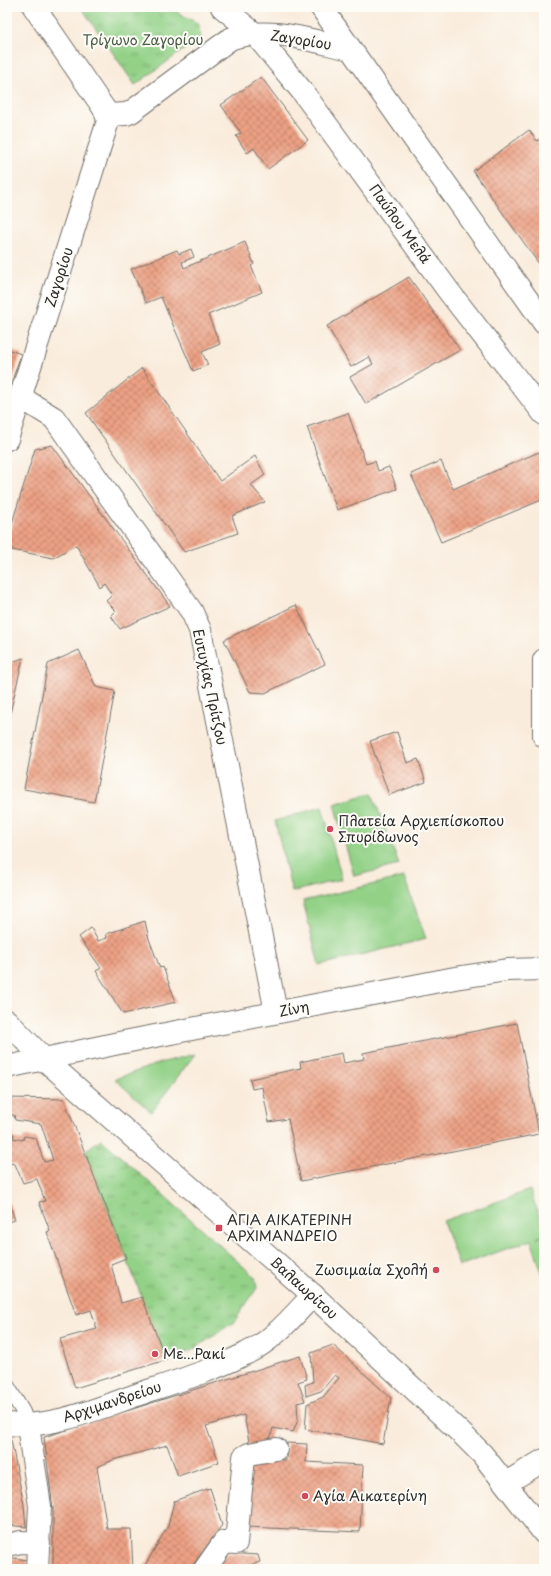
<svg xmlns="http://www.w3.org/2000/svg" width="551" height="1576" font-family="'Playpen Sans',sans-serif">
	<defs>
		<pattern id="park-tufts" width="24" height="20" patternUnits="userSpaceOnUse"><rect width="24" height="20" fill="#93d187"/><path d="M3 7l-1-3M5 7V3M7 7l1-3M15 17l-1-3M17 17v-4M19 17l1-3" fill="none" stroke="#78aa6f"/></pattern>
		<pattern id="building-cross-hatch" width="8" height="8" patternUnits="userSpaceOnUse"><rect width="8" height="8" fill="#eda184"/><path d="M0 0l8 8M0 8l8-8" fill="none" stroke="#c0836c"/></pattern>
	</defs>
	<rect width="100%" height="100%" fill="#fdfcf7"/>
	<filter id="ink" filterUnits="userSpaceOnUse"><feTurbulence type="fractalNoise" baseFrequency=".025" numOctaves="2"/><feDisplacementMap in="SourceGraphic" scale="8" xChannelSelector="R" yChannelSelector="G"/><feConvolveMatrix kernelMatrix="1 2 1 2 8 2 1 2 1" color-interpolation-filters="sRGB"/></filter>
	<filter id="wash" filterUnits="userSpaceOnUse"><feTurbulence type="fractalNoise" baseFrequency=".012" numOctaves="4" result="noise"/><feDisplacementMap in="SourceGraphic" scale="16" xChannelSelector="R" yChannelSelector="G"/><feGaussianBlur stdDeviation="0.9" result="paint"/><feColorMatrix in="noise" values="0 0 0 0 0 0 0 0 0 0 0 0 0 0 0 0 0 1.4 0 .05"/><feComposite in="paint" operator="in"/></filter>
	<g filter="url(#wash)">
		<rect width="100%" height="100%" fill="#f9ecdc"/>
		<!-- grass -->
		<g fill="#93d187" stroke="#5f7e59">
			<polygon points="372,793 399,865 354,876 334,804"/>
			<polygon points="322,807 342,879 292,892 275,821"/>
			<polygon points="404,877 426,939 319,965 303,901"/>
			<polygon points="195,1054 151,1112 115,1079 160,1063"/>
			<polygon points="530,1190 544,1230 544,1235 537,1238 544,1236 544,1278 531,1240 459,1266 443,1221"/>
		</g>
		<!-- park -->
		<g fill="url(#park-tufts)" stroke="#5f7e59">
			<polygon points="81,7 168,7 199,24 200,38 135,85"/>
			<polygon points="101,1139 255,1277 257,1288 234,1322 191,1351 166,1360 85,1151"/>
		</g>
		<g id="blocks">
			<!-- building -->
			<g fill="url(#building-cross-hatch)">
				<polygon points="261,77 308,140 268,169 254,148 247,153 236,136 241,133 221,105"/>
				<polygon points="529,130 537,141 541,138 544,142 544,271 473,171"/>
				<polygon points="245,242 254,264 251,266 262,292 208,315 220,344 202,352 208,365 193,371 161,297 146,303 131,269 177,250 179,254 191,249 194,257 182,262 184,268"/>
				<polygon points="409,277 460,350 366,404 350,377 373,364 369,357 351,367 327,326"/>
				<polygon points="7,349 21,354 7,396"/>
				<polygon points="142,368 220,481 255,456 265,475 251,485 265,502 232,516 238,533 184,552 86,413"/>
				<polygon points="348,413 366,464 375,461 378,471 389,467 397,489 337,510 307,427"/>
				<polygon points="52,445 170,606 120,629 111,616 116,611 106,601 112,595 104,583 100,587 76,545 53,558 7,549 7,539 35,449"/>
				<polygon points="539,452 544,464 544,499 441,542 411,474 441,461 453,489"/>
				<polygon points="296,605 325,664 265,693 250,692 224,640"/>
				<polygon points="79,650 96,687 115,691 94,802 24,789 48,664"/>
				<polygon points="23,658 8,722 7,722 7,664"/>
				<polygon points="397,732 407,763 418,759 426,782 389,795 370,741"/>
				<polygon points="145,921 149,939 160,968 163,967 176,1002 123,1014 96,971 101,968 79,937 91,928 98,941 107,938 106,934"/>
				<polygon points="517,1023 539,1134 301,1181 288,1119 269,1122 262,1087 252,1089 250,1079 301,1068 300,1062 342,1053 344,1063 364,1059 363,1053"/>
				<polygon points="7,1098 64,1099 126,1258 111,1264 121,1303 142,1297 166,1360 75,1388 60,1339 97,1329 91,1310 76,1315 47,1232 50,1231 39,1202 45,1201 37,1179 23,1183 15,1164 7,1163 7,1133 14,1134 13,1138 23,1140 24,1136 36,1138 44,1162 53,1160 41,1124 15,1120 14,1115 7,1115"/>
				<polygon points="7,1197 15,1220 7,1222"/>
				<polygon points="333,1345 391,1398 383,1444 305,1429 307,1404 323,1397 339,1378 335,1375 321,1391 306,1396 305,1385 313,1382 311,1353"/>
				<polygon points="300,1356 307,1379 298,1382 305,1401 297,1403 298,1420 293,1432 273,1428 269,1443 250,1447 244,1415 206,1426 219,1462 178,1476 167,1445 113,1460 97,1467 107,1529 131,1529 133,1569 53,1569 53,1509 44,1437"/>
				<polygon points="7,1439 11,1440 24,1505 26,1527 7,1525"/>
				<polygon points="287,1443 307,1444 306,1462 363,1465 360,1532 246,1527 250,1459 286,1460"/>
				<polygon points="210,1488 222,1525 190,1569 143,1569 168,1526 174,1501"/>
				<polygon points="227,1553 258,1555 260,1562 250,1565 251,1569 215,1569"/>
				<polygon points="14,1558 28,1560 27,1569 7,1569 7,1559"/>
			</g>
		</g>
	</g>
	<g filter="url(#ink)">
		<use href="#blocks" fill-opacity="0" stroke="#736f69" stroke-width="1"/>
		<g fill="none" stroke-linecap="round" stroke-linejoin="round">
			<!-- lane casing -->
			<g stroke="#736f69" stroke-width="16">
				<polyline id="lane" points="7,1385 23,1412 28,1426"/>
			</g>
			<!-- street casing -->
			<g stroke="#736f69" stroke-width="24">
				<g id="street">
					<path d="M107,115l19,-1 5,-2 99,-73c38,-14 82,2 120,10"/>
					<polyline points="20,397 54,418 192,612 200,630 276,1012"/>
					<polyline points="7,439 108,121 105,110 34,7"/>
					<polyline points="544,660 544,736"/>
					<polyline points="7,1067 119,1043 455,978 507,970 544,969"/>
					<path d="M7,1424c48,5 96,-18 141,-33 33,-11 68,-22 99,-38 27,-13 46,-37 66,-58"/>
					<polyline points="28,1426 40,1506 37,1569"/>
					<polyline points="506,1483 544,1460"/>
					<polyline points="7,1545 21,1542 39,1543"/>
					<polyline points="205,1569 224,1542 236,1543 244,1457 249,1454 276,1449"/>
				</g>
			</g>
			<!-- secondary casing -->
			<g stroke="#736f69" stroke-width="24">
				<g id="secondary">
					<polyline points="222,7 255,34 302,91 450,293 544,414"/>
					<polyline points="321,7 544,323"/>
					<polyline points="7,1021 45,1060 313,1295 462,1434 482,1454 544,1533"/>
				</g>
			</g>
			<!-- lane -->
			<use href="#lane" stroke="#fff" stroke-width="14"/>
			<!-- street -->
			<use href="#street" stroke="#fff" stroke-width="22"/>
			<!-- secondary -->
			<use href="#secondary" stroke="#fff" stroke-width="22"/>
		</g>
	</g>
	<!-- markers -->
	<g fill="#d1495b" stroke="#fdfcf7" stroke-width="1.5">
		<circle cx="330" cy="829" r="4"/>
		<rect x="215" y="1224" width="8" height="8" rx="2"/>
		<circle cx="436" cy="1270" r="4"/>
		<circle cx="155" cy="1354" r="4"/>
		<circle cx="305" cy="1496" r="4"/>
	</g>
	<g text-anchor="middle" stroke-width="4" stroke-linejoin="round" paint-order="stroke">
		<!-- park labels -->
		<g font-size="14" fill="#4a5d47" stroke="#fdfcf7">
			<text x="143" y="45">Τρίγωνο Ζαγορίου</text>
		</g>
		<!-- street labels -->
		<g font-size="14" fill="#2b2b2b" stroke="#fdfcf7">
			<text transform="translate(301 40) rotate(9)" y="5">Ζαγορίου</text>
			<text transform="translate(400 224) rotate(54)" y="5">Παύλου Μελά</text>
			<text transform="translate(59 277) rotate(-72)" y="5">Ζαγορίου</text>
			<text transform="translate(210 687) rotate(78)" y="5">Ευτυχίας Πρίτζου</text>
			<text transform="translate(294 1009) rotate(-11)" y="5">Ζίνη</text>
			<text transform="translate(304 1288) rotate(42)" y="5">Βαλαωρίτου</text>
			<text transform="translate(112 1402) rotate(-18)" y="5">Αρχιμανδρείου</text>
		</g>
		<!-- poi labels -->
		<g font-size="14" fill="#2b2b2b" stroke="#fdfcf7" text-anchor="start">
			<text x="338" y="826">Πλατεία Αρχιεπίσκοπου<tspan x="338" dy="16">Σπυρίδωνος</tspan></text>
			<text x="227" y="1225">ΑΓΙΑ ΑΙΚΑΤΕΡΙΝΗ<tspan x="227" dy="16">ΑΡΧΙΜΑΝΔΡΕΙΟ</tspan></text>
			<text x="428" y="1275" text-anchor="end">Ζωσιμαία Σχολή</text>
			<text x="163" y="1359">Με...Ρακί</text>
			<text x="313" y="1501">Αγία Αικατερίνη</text>
		</g>
	</g>
	<!-- margin -->
	<rect width="551" height="1576" fill="none" stroke="#fdfcf7" stroke-width="24"/>
</svg>
